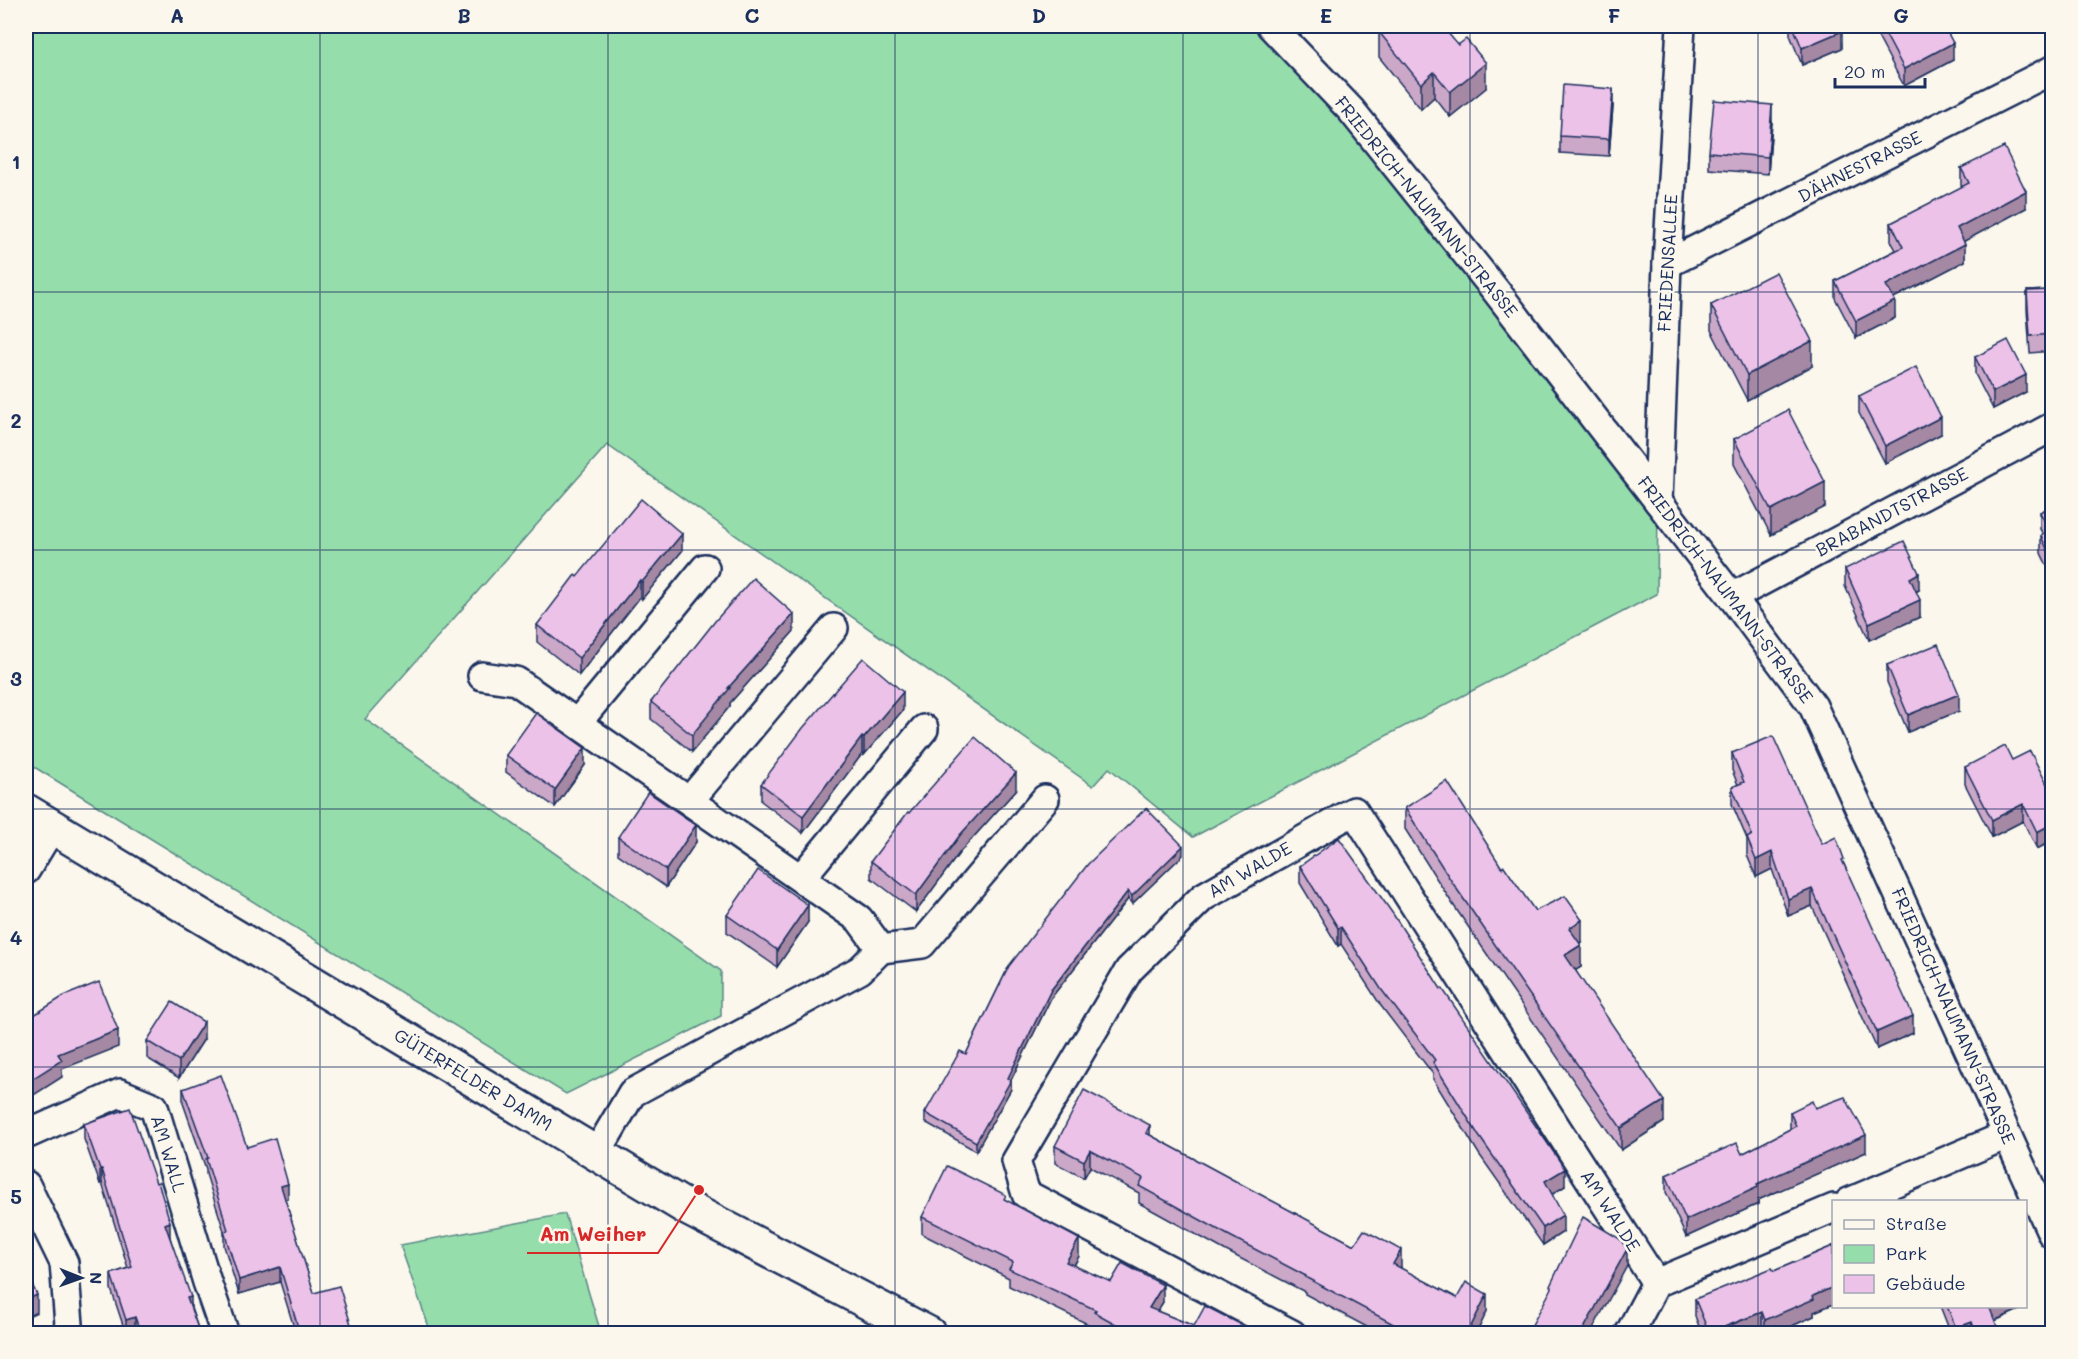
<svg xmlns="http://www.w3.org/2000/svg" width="2078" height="1359" font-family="Mali,sans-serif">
	<rect width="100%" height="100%" fill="#fbf7ec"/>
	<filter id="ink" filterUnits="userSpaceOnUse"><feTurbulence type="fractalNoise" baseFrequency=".0167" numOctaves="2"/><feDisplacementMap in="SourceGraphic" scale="12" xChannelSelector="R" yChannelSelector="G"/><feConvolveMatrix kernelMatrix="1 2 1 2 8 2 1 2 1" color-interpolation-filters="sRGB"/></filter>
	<g filter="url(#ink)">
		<!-- green -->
		<g fill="#96ddac" stroke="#588685" stroke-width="1.5">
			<polygon points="26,26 1271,26 1658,501 1657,594 1193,837 1109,768 1093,786 607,445 365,719 721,971 721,1016 566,1094 26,762"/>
			<polygon points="565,1214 601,1333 431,1333 400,1245"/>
		</g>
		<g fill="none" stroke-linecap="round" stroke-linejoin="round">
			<!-- minor casing -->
			<g stroke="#1b2f5e" stroke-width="32">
				<g id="minor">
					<polyline points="1271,26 1351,110 1496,291 1732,597 1813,706 2052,1234"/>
					<polyline points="1667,264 2052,70"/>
					<polyline points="1658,501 1667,264 1681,26"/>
					<polyline points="1732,597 2052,427"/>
					<polyline points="482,676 516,681 859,919 881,949 860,970 632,1093 596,1154"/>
					<polyline points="578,722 705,568"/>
					<polyline points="690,800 834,628"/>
					<polyline points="26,870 52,827"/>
					<polyline points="801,878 924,729"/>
					<polyline points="881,949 922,944 1045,799"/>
					<polyline points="26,1135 120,1093 154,1107 207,1282 225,1334"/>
					<polyline points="26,1185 64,1263 69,1324 66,1334"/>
					<polyline points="1849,1202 2007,1135"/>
					<polyline points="1292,1334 1026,1194 1016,1161 1129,970 1203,897 1354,811 1656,1283"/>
					<polyline points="1629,1334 1656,1283 1834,1208"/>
				</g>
			</g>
			<!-- tertiary casing -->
			<g stroke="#1b2f5e" stroke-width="38">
				<polyline id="tertiary" points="26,811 689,1209 929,1334"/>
			</g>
			<!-- minor -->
			<use href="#minor" stroke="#fbf7ec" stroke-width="27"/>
			<!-- tertiary -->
			<use href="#tertiary" stroke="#fbf7ec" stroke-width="33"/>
		</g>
		<!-- wall -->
		<g fill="#cba7c8" stroke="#1b2f5e" stroke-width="1.5">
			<polygon points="1790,26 1840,26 1842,48 1802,65 1790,35"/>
			<polygon points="1878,26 1944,26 1953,60 1904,86 1878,37"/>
			<polygon points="1379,32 1486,88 1450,117 1434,97 1421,109 1379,57"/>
			<polygon points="1613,106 1609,156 1560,153 1560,136"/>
			<polygon points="1772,122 1768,174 1709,169 1709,152"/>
			<polygon points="2051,123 2052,123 2052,143 2051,140"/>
			<polygon points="1961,168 2026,208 1964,241 1965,261 1893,298 1895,318 1856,338 1835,298 1835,281 1896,250 1891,241 1891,223 1962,187 1961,185"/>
			<polygon points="2052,290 2052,351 2030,353 2027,309 2027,291"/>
			<polygon points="1711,305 1812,366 1747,400 1711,330"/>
			<polygon points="1975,357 2026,392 1993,409 1975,374"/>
			<polygon points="1859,396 1941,434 1885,463 1859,413"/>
			<polygon points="1734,439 1825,507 1771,535 1734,464"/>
			<polygon points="2052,506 2052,571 2050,572 2041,553 2041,536 2043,534 2040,529 2040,512"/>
			<polygon points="682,551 642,599 640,597 579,675 537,642 537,625 577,577"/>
			<polygon points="1845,569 1919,590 1916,592 1920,617 1869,640 1845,586"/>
			<polygon points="794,631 730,703 730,706 692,752 651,719 651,702"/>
			<polygon points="1887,665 1959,711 1908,732 1887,682"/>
			<polygon points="903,710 864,755 862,754 803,833 761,801 761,784"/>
			<polygon points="1732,753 1822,844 1844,864 1913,1033 1877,1049 1812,906 1788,916 1772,869 1756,877 1747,855 1747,839 1732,804 1732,787 1738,785 1732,770"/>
			<polygon points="506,755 585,765 555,807 506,772"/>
			<polygon points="2012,760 2050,790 2052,789 2052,841 2037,849 2023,821 1992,837 1965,784 1965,767"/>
			<polygon points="1016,790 960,852 916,912 871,878 871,861 909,813"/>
			<polygon points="1405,808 1502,868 1535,911 1582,942 1579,943 1581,967 1575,970 1664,1122 1621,1150 1452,903 1405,829"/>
			<polygon points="618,837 696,842 666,887 618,854"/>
			<polygon points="1183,855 1132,904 1128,899 1051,998 1011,1080 1011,1089 976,1151 925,1122 925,1113 966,1054 1009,966"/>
			<polygon points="1300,866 1565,1186 1552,1194 1563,1232 1543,1245 1479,1154 1433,1079 1433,1074 1381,1006 1341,944 1338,946 1300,883"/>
			<polygon points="727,915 808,922 777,967 727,932"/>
			<polygon points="204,1039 179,1078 147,1058 147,1041"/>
			<polygon points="183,1089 247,1147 288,1199 285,1200 314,1293 354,1334 296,1334 280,1282 239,1294 224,1246 224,1231 206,1174 206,1169 183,1103"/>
			<polygon points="1815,1108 1866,1152 1758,1200 1758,1204 1686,1237 1666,1192 1666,1175 1742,1154 1790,1129 1790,1112"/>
			<polygon points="84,1124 170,1237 191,1308 200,1334 135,1334 135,1331 126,1334 111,1289 111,1274 128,1268 102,1183 100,1184 84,1139"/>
			<polygon points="1150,1135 1354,1245 1401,1267 1400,1268 1457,1298 1487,1311 1476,1334 1380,1334 1305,1294 1305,1292 1228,1252 1139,1203 1139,1193 1090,1167 1084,1178 1055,1163 1055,1146"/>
			<polygon points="1006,1200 1079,1256 1074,1266 1111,1282 1163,1302 1157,1311 1194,1326 1250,1334 1102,1334 1094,1329 1094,1327 1009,1286 1009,1278 922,1234 922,1217"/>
			<polygon points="1833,1246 1833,1304 1814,1312 1814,1316 1774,1334 1764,1334 1762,1329 1750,1334 1702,1334 1695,1316 1695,1299 1774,1271"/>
			<polygon points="1940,1306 2019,1306 2019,1310 1995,1321 2000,1334 1951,1334"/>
		</g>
		<!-- shaded-wall -->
		<g fill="#a588a3" stroke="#1b2f5e" stroke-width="1.5">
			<polygon points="1842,31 1842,48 1802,65 1802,48"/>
			<polygon points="1953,43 1953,60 1904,86 1904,69"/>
			<polygon points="1486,63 1486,88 1450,117 1450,92"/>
			<polygon points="1434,72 1434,97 1421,109 1421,84"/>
			<polygon points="1613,89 1613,106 1609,156 1609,139"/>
			<polygon points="1772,105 1772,122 1768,174 1768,157"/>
			<polygon points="2026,191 2026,208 1957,245 1957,228"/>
			<polygon points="1965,244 1965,261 1886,302 1886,285"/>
			<polygon points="1895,301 1895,318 1856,338 1856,321"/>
			<polygon points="1812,341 1812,366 1747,400 1747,375"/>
			<polygon points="2026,375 2026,392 1993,409 1993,392"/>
			<polygon points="1941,417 1941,434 1885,463 1885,446"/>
			<polygon points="1825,482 1825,507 1771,535 1771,510"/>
			<polygon points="682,534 682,551 642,599 642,582"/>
			<polygon points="2052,554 2052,571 2050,572 2050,555"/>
			<polygon points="1919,573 1919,590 1910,595 1910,578"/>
			<polygon points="640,580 640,597 579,675 579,658"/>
			<polygon points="1920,600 1920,617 1869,640 1869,623"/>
			<polygon points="794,614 794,631 730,703 730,706 692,752 692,735 728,688"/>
			<polygon points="903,692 903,710 864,755 864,738"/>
			<polygon points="1959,694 1959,711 1908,732 1908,715"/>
			<polygon points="862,737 862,754 803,833 803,816"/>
			<polygon points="585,748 585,765 555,807 555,790"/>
			<polygon points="1016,773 1016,790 960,852 916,912 916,895 960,835"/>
			<polygon points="2023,804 2023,821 1992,837 1992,820"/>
			<polygon points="2052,824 2052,841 2037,849 2037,832"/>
			<polygon points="696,825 696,842 666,887 666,870"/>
			<polygon points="1183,846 1183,855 1132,904 1132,896"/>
			<polygon points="1772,852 1772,869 1756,877 1756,860"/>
			<polygon points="1812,889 1812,906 1788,916 1788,899"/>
			<polygon points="1128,891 1128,899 1051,998 1011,1080 1011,1089 976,1151 976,1142 1051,990"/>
			<polygon points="808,905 808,922 777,967 777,950"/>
			<polygon points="1582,920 1582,942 1569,949 1569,928"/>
			<polygon points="1341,927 1341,944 1338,946 1338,928"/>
			<polygon points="1581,945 1581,967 1565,977 1565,955"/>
			<polygon points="1913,1016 1913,1033 1877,1049 1877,1032"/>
			<polygon points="204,1022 204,1039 179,1078 179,1061"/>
			<polygon points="118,1030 118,1047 62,1069 62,1077 26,1100 26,1083 58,1054"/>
			<polygon points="1664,1101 1664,1122 1621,1150 1621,1128"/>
			<polygon points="1150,1125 1150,1142 1146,1133"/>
			<polygon points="1866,1135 1866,1152 1758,1200 1758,1204 1686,1237 1686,1220 1757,1184"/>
			<polygon points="1090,1150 1090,1167 1084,1178 1084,1161"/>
			<polygon points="100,1169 102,1169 102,1183 100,1184"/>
			<polygon points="1565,1169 1565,1186 1545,1199 1545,1181"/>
			<polygon points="288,1184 288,1199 281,1201 281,1186"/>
			<polygon points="1563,1215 1563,1232 1543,1245 1543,1228"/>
			<polygon points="170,1222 170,1237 165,1238 165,1224"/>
			<polygon points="1079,1239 1079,1256 1066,1279 1066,1262"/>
			<polygon points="1627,1249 1627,1266 1590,1334 1581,1334"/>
			<polygon points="1401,1250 1401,1267 1393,1281 1393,1264"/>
			<polygon points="280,1267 280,1282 239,1294 239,1280"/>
			<polygon points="1163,1285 1163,1302 1149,1325 1149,1308"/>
			<polygon points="1833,1287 1833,1304 1814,1312 1814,1316 1774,1334 1765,1334 1765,1320 1813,1296"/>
			<polygon points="1487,1294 1487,1311 1476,1334 1467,1334"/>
			<polygon points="37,1295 37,1312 26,1317 26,1300"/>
			<polygon points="191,1297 191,1311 187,1298"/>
			<polygon points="1989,1306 2019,1306 2019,1310 1989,1323"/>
			<polygon points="1762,1312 1762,1329 1750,1334 1709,1334"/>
			<polygon points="135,1317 135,1331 126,1334 126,1320"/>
			<polygon points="1972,1322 1972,1334 1956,1334 1956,1328"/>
		</g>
		<!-- building -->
		<g fill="#ecc2e9" stroke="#1b2f5e" stroke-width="1.5">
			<polygon points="1387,26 1442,26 1458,45 1466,39 1486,63 1450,92 1434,72 1421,84 1379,32"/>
			<polygon points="1793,26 1840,26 1842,31 1802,48"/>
			<polygon points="1881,26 1944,26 1953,43 1904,69"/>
			<polygon points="1563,85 1613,89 1609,139 1560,136"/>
			<polygon points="1714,100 1772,105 1768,157 1709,152"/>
			<polygon points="2004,147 2026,191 1957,228 1965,244 1886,285 1895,301 1856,321 1835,281 1903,247 1891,223 1969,183 1961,168"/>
			<polygon points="1776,272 1812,341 1747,375 1711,305"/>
			<polygon points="2052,290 2052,334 2030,336 2027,291"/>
			<polygon points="2008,340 2026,375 1993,392 1975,357"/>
			<polygon points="1916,367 1941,417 1885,446 1859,396"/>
			<polygon points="1788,410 1825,482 1771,510 1734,439"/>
			<polygon points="641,499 682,534 642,582 640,580 579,658 537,625 575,575 577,577"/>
			<polygon points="2052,506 2052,554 2050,555 2041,536 2049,530 2040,512"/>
			<polygon points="1904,541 1919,573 1910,578 1920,600 1869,623 1845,569"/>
			<polygon points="753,578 794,614 728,688 730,688 692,735 651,702 716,620"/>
			<polygon points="1938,644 1959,694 1908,715 1887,665"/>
			<polygon points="863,658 903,692 864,738 862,737 803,816 761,784 803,728"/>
			<polygon points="536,713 585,748 555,790 506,755"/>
			<polygon points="1773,736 1822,844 1836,837 1844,859 1842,860 1913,1016 1877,1032 1812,889 1788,899 1772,852 1756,860 1747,838 1752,835 1732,787 1744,782 1732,753"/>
			<polygon points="975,737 1016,773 960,835 916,895 871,861 908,812 909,813"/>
			<polygon points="2005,746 2012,760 2030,751 2050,790 2052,789 2052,824 2037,832 2023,804 1992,820 1965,767"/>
			<polygon points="1447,781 1502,868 1504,866 1535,911 1565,896 1582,920 1569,928 1581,945 1565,955 1664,1101 1621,1128 1452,882 1405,808"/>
			<polygon points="648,792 696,825 666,870 618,837"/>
			<polygon points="1146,808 1183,846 1132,896 1128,891 1051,990 1008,1078 1011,1080 976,1142 925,1113 960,1051 966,1054 1009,966 1088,864"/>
			<polygon points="1339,838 1393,914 1441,989 1442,988 1565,1169 1545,1181 1563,1215 1543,1228 1479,1136 1433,1062 1435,1060 1381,989 1341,927 1338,928 1300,866"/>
			<polygon points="758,870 808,905 777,950 727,915"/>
			<polygon points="99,982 118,1030 58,1054 62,1060 26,1083 26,1020 64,996"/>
			<polygon points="172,1002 204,1022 179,1061 147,1041"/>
			<polygon points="221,1075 247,1147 275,1138 288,1184 281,1186 314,1293 339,1286 354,1334 300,1334 280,1267 239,1280 224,1231 228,1230 206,1159 208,1158 183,1089"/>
			<polygon points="1084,1090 1150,1125 1146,1133 1354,1245 1364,1230 1401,1250 1393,1264 1457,1298 1466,1282 1487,1294 1467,1334 1412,1334 1305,1277 1306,1276 1228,1235 1139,1186 1143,1178 1090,1150 1084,1161 1055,1146"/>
			<polygon points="1845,1097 1866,1135 1757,1184 1758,1187 1686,1220 1666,1175 1737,1143 1742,1154 1796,1126 1790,1112 1812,1101 1815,1108"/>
			<polygon points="130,1108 156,1183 158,1182 170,1222 165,1224 191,1297 187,1298 200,1334 141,1334 135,1317 126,1320 111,1274 132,1267 102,1169 100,1169 84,1124"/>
			<polygon points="947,1166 1006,1195 1004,1199 1079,1239 1066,1262 1111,1282 1122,1263 1163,1285 1149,1308 1194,1326 1205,1306 1250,1329 1247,1334 1134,1334 1094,1312 1096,1310 1009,1269 1013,1262 922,1217"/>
			<polygon points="1583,1217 1620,1239 1627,1249 1581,1334 1527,1334 1552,1288 1550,1286"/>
			<polygon points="1833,1246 1833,1287 1813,1296 1814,1299 1765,1320 1762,1312 1709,1333 1695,1299 1772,1268 1774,1271"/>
			<polygon points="26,1272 37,1295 26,1300"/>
			<polygon points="1947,1306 1989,1306 2000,1334 1976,1334 1972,1322 1956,1328"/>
		</g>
	</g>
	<!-- grid -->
	<path fill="none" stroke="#1b2f5e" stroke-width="1.5" stroke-opacity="0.55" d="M320,26v1308M608,26v1308M895,26v1308M1183,26v1308M1470,26v1308M1758,26v1308M26,292h2026M26,550h2026M26,809h2026M26,1067h2026"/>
	<g text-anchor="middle" stroke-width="5" stroke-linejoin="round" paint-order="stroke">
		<!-- street labels -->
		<g font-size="18" fill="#1b2f5e" stroke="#fbf7ec">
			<text transform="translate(1860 167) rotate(-27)" y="6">DÄHNESTRASSE</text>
			<text transform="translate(1426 207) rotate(51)" y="6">FRIEDRICH-NAUMANN-STRASSE</text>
			<text transform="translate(1668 263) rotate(-87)" y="6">FRIEDENSALLEE</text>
			<text transform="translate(1892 512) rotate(-28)" y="6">BRABANDTSTRASSE</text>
			<text transform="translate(1725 590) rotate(53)" y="6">FRIEDRICH-NAUMANN-STRASSE</text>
			<text transform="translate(1250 870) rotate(-30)" y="6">AM WALDE</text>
			<text transform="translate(1953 1016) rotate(66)" y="6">FRIEDRICH-NAUMANN-STRASSE</text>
			<text transform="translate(473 1080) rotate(31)" y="6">GÜTERFELDER DAMM</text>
			<text transform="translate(168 1154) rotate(73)" y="6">AM WALL</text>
			<text transform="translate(1610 1211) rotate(57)" y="6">AM WALDE</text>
		</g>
	</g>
	<!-- callouts -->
	<path fill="none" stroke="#d62828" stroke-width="2" d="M699 1190L658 1253H527"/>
	<circle fill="#d62828" stroke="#fbf7ec" stroke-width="2" cx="699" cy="1190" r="6"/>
	<g font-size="20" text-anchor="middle" font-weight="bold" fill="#d62828" stroke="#fbf7ec" stroke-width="5" stroke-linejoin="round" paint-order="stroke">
		<text x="593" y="1241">Am Weiher</text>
	</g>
	<!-- margin -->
	<rect width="2078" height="1359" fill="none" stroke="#fbf7ec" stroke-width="66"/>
	<!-- legend -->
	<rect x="1832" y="1200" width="195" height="108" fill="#fbf7ec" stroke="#a1a7b3" stroke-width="1.5"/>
	<rect x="1844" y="1220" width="30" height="9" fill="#fbf7ec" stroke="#a1a7b3" stroke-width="1.5"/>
	<text x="1886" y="1230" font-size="18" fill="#1b2f5e">Straße</text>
	<rect x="1844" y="1245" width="30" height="18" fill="#96ddac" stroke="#a1a7b3" stroke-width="1.5"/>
	<text x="1886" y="1260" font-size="18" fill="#1b2f5e">Park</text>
	<rect x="1844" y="1275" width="30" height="18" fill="#ecc2e9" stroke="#a1a7b3" stroke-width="1.5"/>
	<text x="1886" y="1290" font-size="18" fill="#1b2f5e">Gebäude</text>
	<!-- north arrow -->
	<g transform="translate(81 1278) rotate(91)" stroke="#fbf7ec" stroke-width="4.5" paint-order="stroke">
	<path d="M0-4.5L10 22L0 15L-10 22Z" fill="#1b2f5e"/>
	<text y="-9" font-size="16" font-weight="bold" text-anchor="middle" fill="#1b2f5e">N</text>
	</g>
	<!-- scale -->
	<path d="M1835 78v9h90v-9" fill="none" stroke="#1b2f5e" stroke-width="3"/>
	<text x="1844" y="78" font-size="18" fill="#1b2f5e" stroke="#fbf7ec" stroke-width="4.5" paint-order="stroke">20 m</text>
	<rect x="33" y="33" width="2012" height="1293" fill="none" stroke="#1b2f5e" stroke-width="2"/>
	<g font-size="20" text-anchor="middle" font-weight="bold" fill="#1b2f5e">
		<text x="177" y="23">A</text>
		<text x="464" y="23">B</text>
		<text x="752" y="23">C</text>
		<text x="1039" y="23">D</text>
		<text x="1326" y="23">E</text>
		<text x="1614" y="23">F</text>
		<text x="1901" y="23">G</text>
		<text x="16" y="169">1</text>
		<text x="16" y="428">2</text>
		<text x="16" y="686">3</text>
		<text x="16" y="945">4</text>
		<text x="16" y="1204">5</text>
	</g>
</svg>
